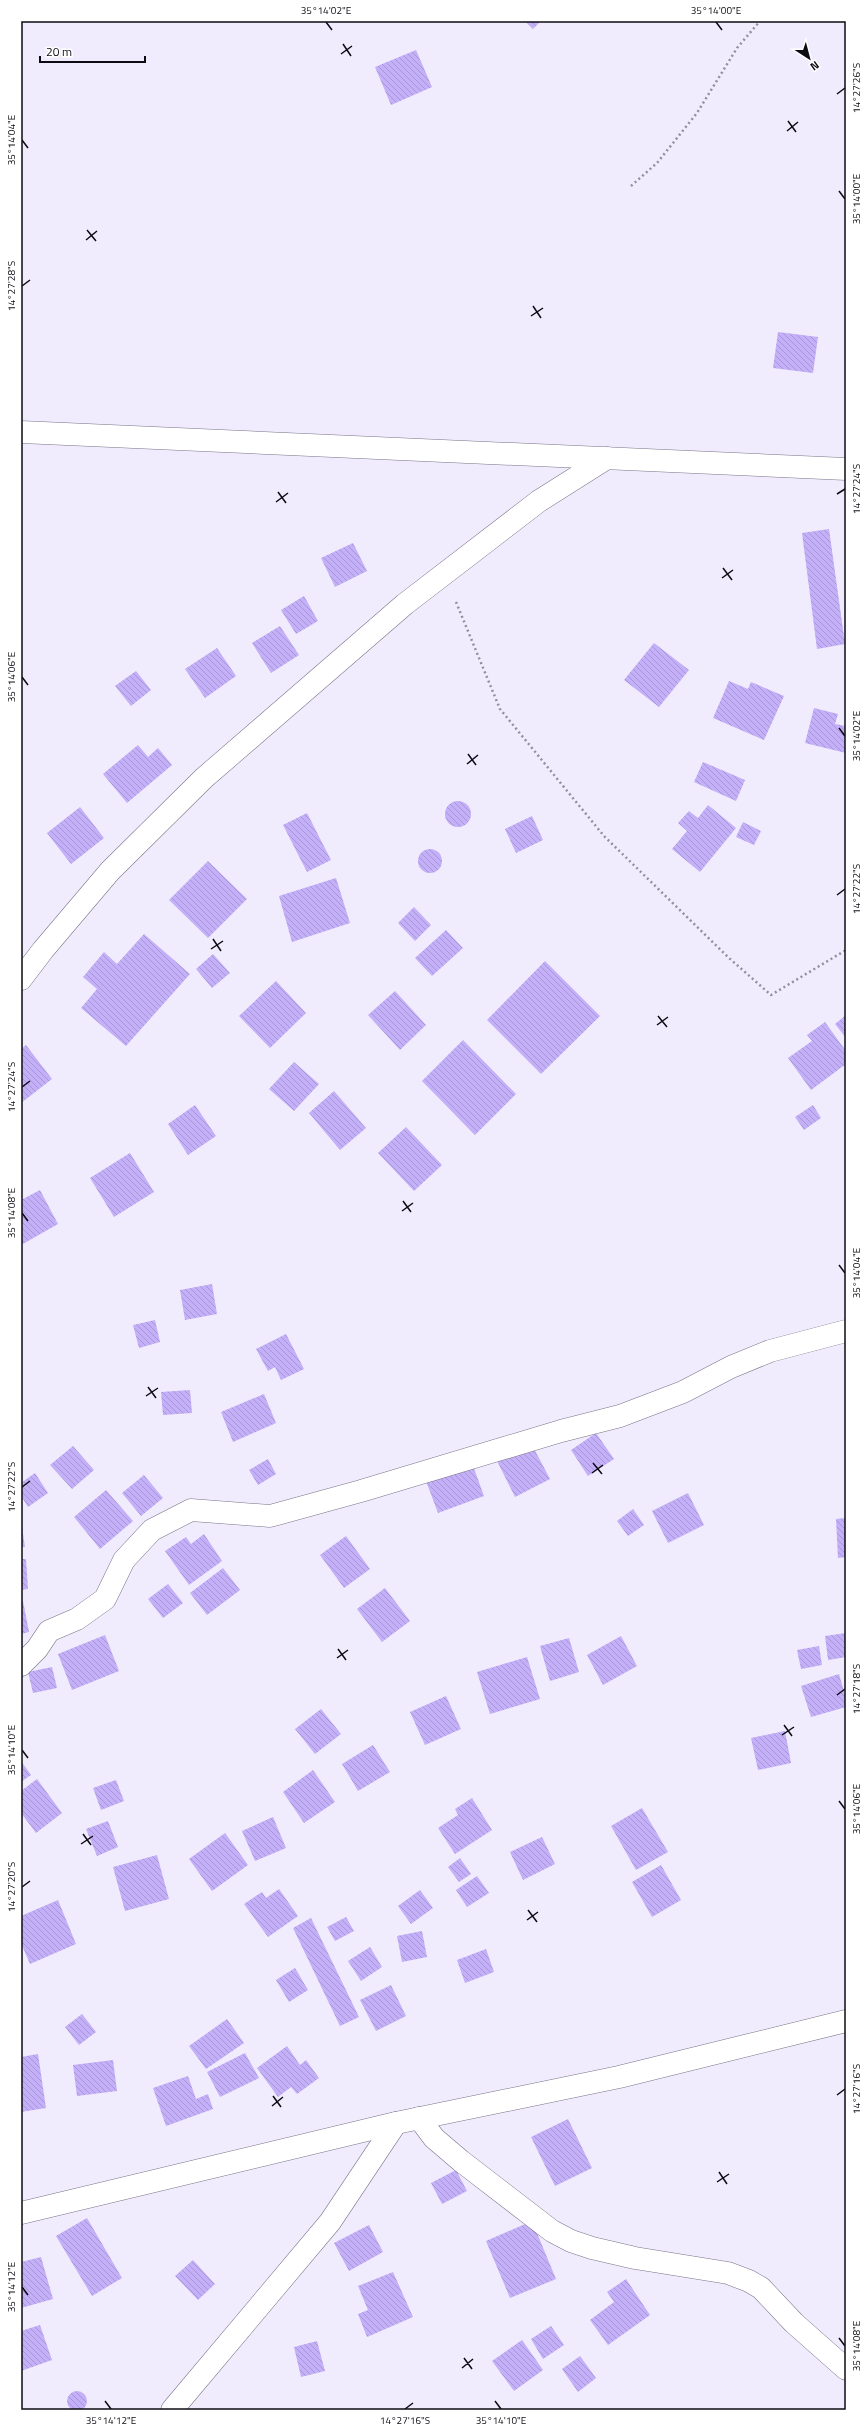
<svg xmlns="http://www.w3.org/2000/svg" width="867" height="2431" font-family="'Titillium Web',sans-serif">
	<defs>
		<pattern id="building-back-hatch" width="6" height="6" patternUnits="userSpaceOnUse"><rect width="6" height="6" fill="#c4aff9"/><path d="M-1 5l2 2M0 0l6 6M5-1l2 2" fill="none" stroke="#a795d4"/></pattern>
	</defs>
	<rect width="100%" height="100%" fill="#f0ecfd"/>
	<!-- building -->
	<g fill="url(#building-back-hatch)">
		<polygon points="525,21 541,21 533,29"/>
		<polygon points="416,50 432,87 391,105 375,67"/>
		<polygon points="778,332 818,337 813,373 773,368"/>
		<polygon points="829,529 845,644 817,649 802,533"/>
		<polygon points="353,543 367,571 335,587 321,558"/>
		<polygon points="304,596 318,621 296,634 281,610"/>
		<polygon points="280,626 299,655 271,673 252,643"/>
		<polygon points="654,643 689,670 659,707 624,680"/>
		<polygon points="217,648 236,676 205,698 185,669"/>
		<polygon points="136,671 151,690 131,706 115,686"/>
		<polygon points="729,681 748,689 751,682 784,696 764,740 713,718"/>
		<polygon points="814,708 838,714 835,724 846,726 846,753 805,743"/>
		<polygon points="138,745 148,757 158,748 172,765 127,803 103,774"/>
		<polygon points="703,762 745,780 736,801 694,782"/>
		<circle cx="458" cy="814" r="13"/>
		<polygon points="708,805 736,828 700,872 672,849 687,831 678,823 689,811 698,818"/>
		<polygon points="80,807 104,838 71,864 47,833"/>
		<polygon points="307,813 331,860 307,872 283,825"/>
		<polygon points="532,816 543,840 516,853 505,829"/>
		<polygon points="743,822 761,831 754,845 736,837"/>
		<circle cx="430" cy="861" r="12"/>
		<polygon points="208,861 247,899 208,938 169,900"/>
		<polygon points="336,878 350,923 292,942 279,896"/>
		<polygon points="414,907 431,925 415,941 398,923"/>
		<polygon points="446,930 463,948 432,976 415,958"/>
		<polygon points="144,934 190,974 126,1046 81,1008 97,989 83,977 104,952 117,964"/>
		<polygon points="213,954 230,973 212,988 196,969"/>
		<polygon points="545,961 600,1016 541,1074 487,1020"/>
		<polygon points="276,981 306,1013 270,1048 239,1016"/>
		<polygon points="395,991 426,1025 400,1050 368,1015"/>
		<polygon points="846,1015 846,1038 835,1024"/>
		<polygon points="825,1022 846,1051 846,1064 811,1090 788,1058 812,1041 807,1035"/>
		<polygon points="463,1040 516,1094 475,1135 422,1081"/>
		<polygon points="26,1045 52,1079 21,1103 21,1049"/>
		<polygon points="294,1062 319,1084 294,1111 269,1089"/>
		<polygon points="334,1091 366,1128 340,1150 309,1113"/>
		<polygon points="195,1105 216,1136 188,1155 168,1124"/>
		<polygon points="813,1105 821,1118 804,1130 795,1117"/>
		<polygon points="406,1127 442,1165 414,1191 378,1153"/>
		<polygon points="130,1153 154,1192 114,1217 90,1178"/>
		<polygon points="40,1190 58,1224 21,1245 21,1200"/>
		<polygon points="212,1284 217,1314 185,1320 180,1290"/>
		<polygon points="155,1320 160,1342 139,1348 133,1325"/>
		<polygon points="286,1334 304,1369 281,1380 275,1367 268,1371 256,1349"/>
		<polygon points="190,1390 192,1413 163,1415 161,1392"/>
		<polygon points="264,1394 276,1423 233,1442 221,1412"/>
		<polygon points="596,1433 614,1459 588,1476 571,1450"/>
		<polygon points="531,1443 550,1479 515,1497 497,1461"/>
		<polygon points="73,1446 94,1470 72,1489 50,1465"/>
		<polygon points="268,1459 276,1474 258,1485 249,1470"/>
		<polygon points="472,1463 484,1496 438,1513 426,1481"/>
		<polygon points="35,1473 48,1493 28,1507 21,1496 21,1483"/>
		<polygon points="144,1475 163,1498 141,1516 122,1493"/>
		<polygon points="106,1490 133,1521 100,1549 74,1517"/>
		<polygon points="688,1493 704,1525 668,1543 652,1511"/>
		<polygon points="633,1509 644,1525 628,1536 617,1521"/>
		<polygon points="846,1518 846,1557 838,1558 836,1519"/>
		<polygon points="21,1521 25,1547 21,1547"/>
		<polygon points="204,1534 222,1561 189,1585 165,1551 186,1537 191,1544"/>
		<polygon points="346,1536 370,1569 344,1588 320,1555"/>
		<polygon points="21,1559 26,1559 28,1589 21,1590"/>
		<polygon points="223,1568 240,1590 207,1615 190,1593"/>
		<polygon points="168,1584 183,1603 163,1618 148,1599"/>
		<polygon points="385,1588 410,1621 382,1642 357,1609"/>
		<polygon points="23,1601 29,1632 21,1634 21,1602"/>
		<polygon points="846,1633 846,1657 828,1660 825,1636"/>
		<polygon points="105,1635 119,1671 72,1690 58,1654"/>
		<polygon points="621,1636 637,1666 603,1685 587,1655"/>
		<polygon points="569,1638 579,1672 550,1681 540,1646"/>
		<polygon points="819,1646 822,1665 801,1669 797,1650"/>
		<polygon points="527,1657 540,1699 490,1714 477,1672"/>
		<polygon points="52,1667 57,1688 33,1693 28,1672"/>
		<polygon points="839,1674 846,1698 846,1707 811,1717 801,1686"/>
		<polygon points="446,1696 461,1729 425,1745 410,1712"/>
		<polygon points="321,1709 341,1734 315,1754 295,1729"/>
		<polygon points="785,1731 791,1763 758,1770 751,1738"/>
		<polygon points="373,1745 390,1772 358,1791 342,1764"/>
		<polygon points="21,1761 31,1775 21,1782"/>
		<polygon points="313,1770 335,1802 304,1823 283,1792"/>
		<polygon points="37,1779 62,1813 36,1833 21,1813 21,1791"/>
		<polygon points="116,1780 124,1801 101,1810 93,1788"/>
		<polygon points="472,1798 492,1830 455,1854 438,1828 458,1815 455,1809"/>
		<polygon points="642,1808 668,1852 636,1870 611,1826"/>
		<polygon points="273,1817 286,1848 255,1861 242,1831"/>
		<polygon points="108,1821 118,1847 97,1856 86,1829"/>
		<polygon points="225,1833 248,1865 212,1891 189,1859"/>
		<polygon points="542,1837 555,1864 523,1880 510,1852"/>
		<polygon points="157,1855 169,1899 125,1911 113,1867"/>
		<polygon points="460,1858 471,1874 459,1882 448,1867"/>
		<polygon points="661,1865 681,1900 652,1917 632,1882"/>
		<polygon points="477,1876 489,1893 467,1907 456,1890"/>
		<polygon points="279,1889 298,1916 268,1937 244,1904 262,1892 266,1898"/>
		<polygon points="420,1890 433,1908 411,1924 398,1906"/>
		<polygon points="58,1900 76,1944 30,1964 21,1943 21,1916"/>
		<polygon points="346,1917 354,1931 335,1941 327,1927"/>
		<polygon points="311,1918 359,2017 340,2026 293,1928"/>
		<polygon points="422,1931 427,1957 402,1962 397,1936"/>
		<polygon points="370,1947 382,1967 361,1981 348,1961"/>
		<polygon points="486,1949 494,1972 465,1983 457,1960"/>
		<polygon points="295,1968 308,1990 289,2002 276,1980"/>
		<polygon points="391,1985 406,2016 376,2031 360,2000"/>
		<polygon points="82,2014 96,2032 79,2045 65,2027"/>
		<polygon points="227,2019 244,2043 206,2069 189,2046"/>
		<polygon points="287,2046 300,2065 306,2060 319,2078 297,2094 291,2087 278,2097 257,2068"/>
		<polygon points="245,2053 259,2078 220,2097 207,2072"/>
		<polygon points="38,2054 46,2108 21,2112 21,2057"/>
		<polygon points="113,2060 117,2091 77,2096 73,2065"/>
		<polygon points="188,2076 196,2099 208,2094 213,2109 166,2126 153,2088"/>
		<polygon points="568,2119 592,2168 555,2186 531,2137"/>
		<polygon points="456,2170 467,2191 442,2204 431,2183"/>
		<polygon points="87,2218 122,2278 92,2296 56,2236"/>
		<polygon points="532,2221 556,2279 510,2298 486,2241"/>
		<polygon points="369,2225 383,2252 349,2271 334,2243"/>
		<polygon points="41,2257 53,2299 21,2308 21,2262"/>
		<polygon points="193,2260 215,2284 198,2300 175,2276"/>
		<polygon points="393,2272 413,2317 367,2337 358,2314 368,2310 358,2286"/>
		<polygon points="626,2279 650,2315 608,2345 590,2320 614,2302 607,2292"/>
		<polygon points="40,2325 52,2360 21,2371 21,2331"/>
		<polygon points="551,2326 564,2345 543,2359 531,2339"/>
		<polygon points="522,2340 543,2370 514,2391 492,2361"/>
		<polygon points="317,2341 325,2371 301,2377 294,2347"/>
		<polygon points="580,2356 596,2378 578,2392 562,2369"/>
		<circle cx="77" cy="2401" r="10"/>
	</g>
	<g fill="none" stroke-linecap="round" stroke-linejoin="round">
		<!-- minor casing -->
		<g stroke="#797488" stroke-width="23">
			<g id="minor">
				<polyline points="21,979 43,950 110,871 204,778 405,604 539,501 607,458"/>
				<polyline points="21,1665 37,1649 49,1631 77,1619 105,1599 124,1560 152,1530 191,1510 270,1516 361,1491 561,1431 620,1416 683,1392 731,1367 770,1351 846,1331"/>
				<polyline points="419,2118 434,2138 461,2161 552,2231 571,2241 592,2248 635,2258 728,2273 749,2281 761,2288 794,2323 846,2369"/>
				<polyline points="21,2213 396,2123 619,2077 846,2021"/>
				<polyline points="172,2410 330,2222 396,2123"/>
			</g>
		</g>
		<!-- trunk casing -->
		<g stroke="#797488" stroke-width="23">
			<polyline id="trunk" points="21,432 846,469"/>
		</g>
		<!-- path -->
		<g stroke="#928f9c" stroke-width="2.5" stroke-dasharray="2 3" stroke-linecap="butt">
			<polyline points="631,186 657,163 697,113 737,48 760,21"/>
			<polyline points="456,602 500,709 604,836 729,958 771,995 846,950"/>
		</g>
		<!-- minor -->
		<use href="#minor" stroke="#fff" stroke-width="22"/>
		<!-- trunk -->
		<use href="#trunk" stroke="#fff" stroke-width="22"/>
	</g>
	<!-- ticks -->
	<path fill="none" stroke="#0d0b12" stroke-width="1.5" d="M326,22l6,8M716,22l6,8M343,44l8,12M341,54l11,-8M837,94l8,-6M788,121l8,11M787,131l11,-9M22,140l6,8M839,191l6,8M87,230l9,11M86,240l11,-9M22,286l8,-6M533,306l8,12M531,316l12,-8M278,492l8,11M837,494l8,-5M276,502l12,-9M723,568l9,12M722,578l11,-8M22,677l6,8M839,728l6,8M468,754l8,11M467,764l11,-9M837,895l8,-6M213,939l8,12M211,949l12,-8M658,1016l9,11M657,1025l11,-8M22,1087l8,-6M403,1201l8,11M402,1211l11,-8M22,1213l6,8M839,1265l6,8M148,1387l8,11M146,1396l12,-8M593,1463l9,11M592,1473l11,-8M22,1487l8,-6M338,1649l8,11M337,1658l11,-8M837,1695l8,-6M784,1725l8,11M782,1735l12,-8M22,1750l6,8M839,1801l6,8M83,1834l8,11M81,1844l12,-8M22,1887l8,-6M528,1910l9,12M527,1920l11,-8M837,2095l8,-6M273,2096l8,11M272,2106l11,-9M719,2172l8,12M717,2182l12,-8M22,2287l6,8M839,2338l6,8M464,2358l8,11M462,2368l11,-9M105,2401l6,8M495,2401l6,8M405,2409l8,-6"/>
	<!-- border -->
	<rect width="867" height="2431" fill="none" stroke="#ffffff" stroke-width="44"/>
	<!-- north arrow -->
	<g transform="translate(809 58) rotate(144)" stroke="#ffffff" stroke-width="3" paint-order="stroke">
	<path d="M0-3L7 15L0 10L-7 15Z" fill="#0d0b12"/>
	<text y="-6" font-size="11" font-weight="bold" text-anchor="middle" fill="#0d0b12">N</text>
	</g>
	<!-- scale -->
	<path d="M40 56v6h105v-6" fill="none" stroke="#0d0b12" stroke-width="2"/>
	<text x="46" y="56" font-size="12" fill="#0d0b12" stroke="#ffffff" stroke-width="3" paint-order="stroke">20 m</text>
	<rect x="22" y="22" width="823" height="2387" fill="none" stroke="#0d0b12" stroke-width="1.5"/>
	<g font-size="10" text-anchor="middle" fill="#0d0b12">
		<text x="326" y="14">35°14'02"E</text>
		<text x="716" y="14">35°14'00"E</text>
		<text transform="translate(856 88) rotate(-90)" y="4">14°27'26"S</text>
		<text transform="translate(11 140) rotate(-90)" y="4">35°14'04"E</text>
		<text transform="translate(856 199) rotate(-90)" y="4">35°14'00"E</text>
		<text transform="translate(11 286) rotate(-90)" y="4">14°27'28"S</text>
		<text transform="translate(856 489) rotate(-90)" y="4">14°27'24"S</text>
		<text transform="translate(11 677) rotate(-90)" y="4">35°14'06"E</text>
		<text transform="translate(856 736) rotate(-90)" y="4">35°14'02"E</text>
		<text transform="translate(856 889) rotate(-90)" y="4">14°27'22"S</text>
		<text transform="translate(11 1087) rotate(-90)" y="4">14°27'24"S</text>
		<text transform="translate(11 1213) rotate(-90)" y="4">35°14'08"E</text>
		<text transform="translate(856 1273) rotate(-90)" y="4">35°14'04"E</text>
		<text transform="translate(11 1487) rotate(-90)" y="4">14°27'22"S</text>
		<text transform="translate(856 1689) rotate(-90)" y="4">14°27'18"S</text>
		<text transform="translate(11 1750) rotate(-90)" y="4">35°14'10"E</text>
		<text transform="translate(856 1809) rotate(-90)" y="4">35°14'06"E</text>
		<text transform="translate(11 1887) rotate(-90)" y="4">14°27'20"S</text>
		<text transform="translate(856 2089) rotate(-90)" y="4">14°27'16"S</text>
		<text transform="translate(11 2287) rotate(-90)" y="4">35°14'12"E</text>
		<text transform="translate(856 2346) rotate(-90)" y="4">35°14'08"E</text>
		<text x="111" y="2424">35°14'12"E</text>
		<text x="405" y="2424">14°27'16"S</text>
		<text x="501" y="2424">35°14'10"E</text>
	</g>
</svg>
